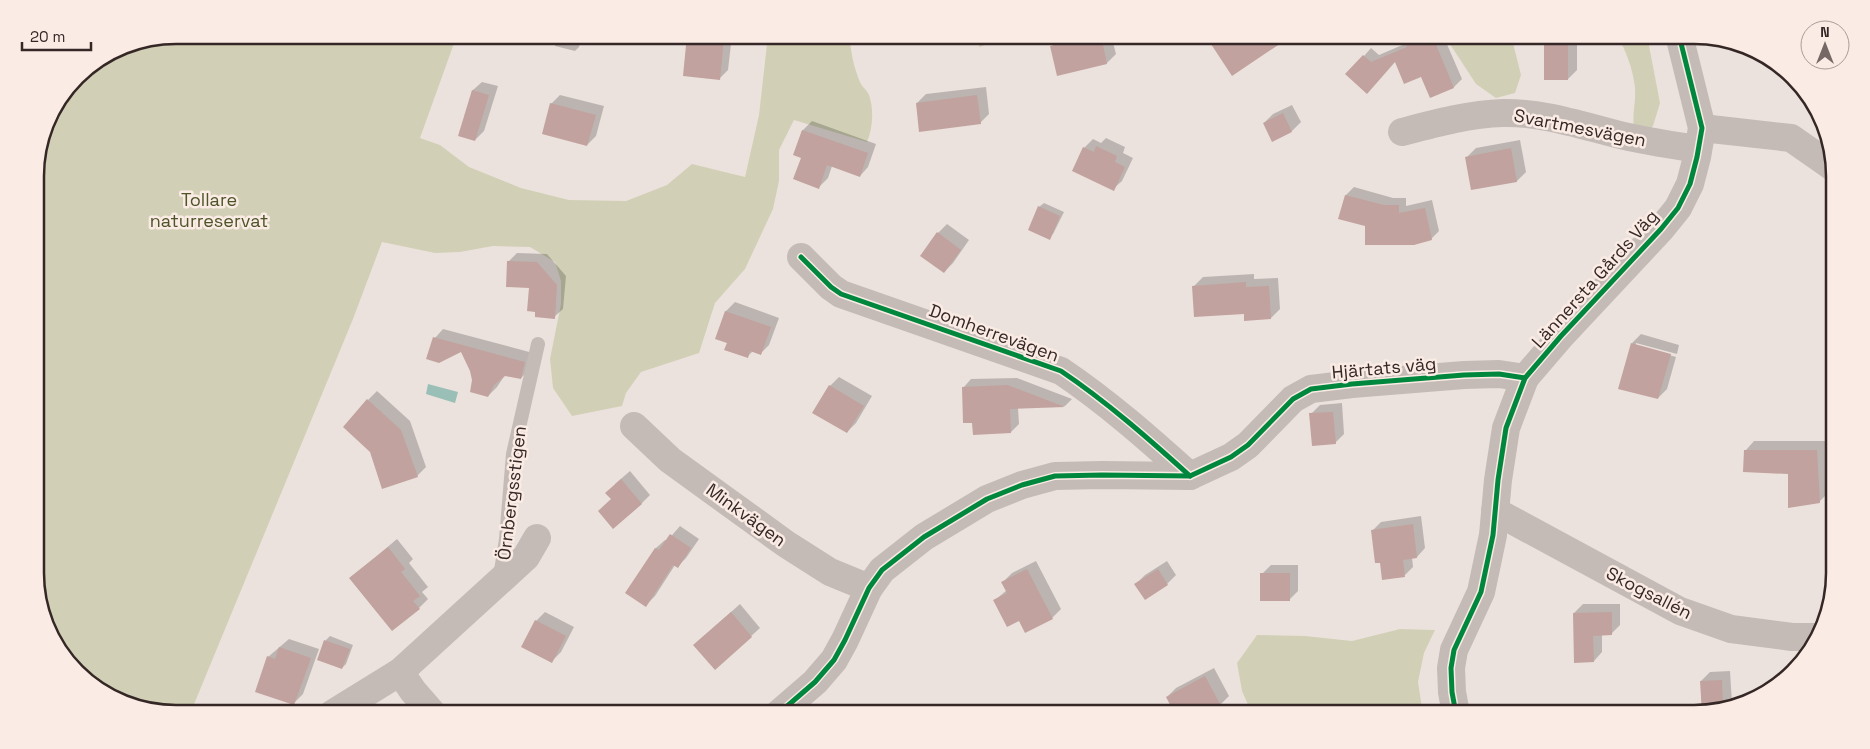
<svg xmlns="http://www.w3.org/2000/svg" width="1870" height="749" font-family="'Space Grotesk',sans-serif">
	<rect width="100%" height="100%" fill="#ece2dd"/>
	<!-- green -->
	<g fill="#d1d0b6">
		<path d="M176,35h281l-37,103 20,7 29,22 52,21 48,12 57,1 41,-16 25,-21 53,13 14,-62 9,-80h82c0,15 4,33 10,47 2,5 7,8 9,13 5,14 4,33 -2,47l-73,-22 -15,30v31l-6,28 -28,60 -30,34 -16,50 -58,19 -15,21 -4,13 -50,10 -19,-28 -3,-29 11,-55v-23l-6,-19 -25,-15 -37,-1 -33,6 -25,1 -53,-11 -29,77 -163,395h-14l-46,-8 -60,-40 -32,-66 -3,-433 15,-54 33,-43 39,-24z"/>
		<polygon points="979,35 1018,35 979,47"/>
		<polygon points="1444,35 1511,35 1521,75 1515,93 1496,98 1476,84"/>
		<path d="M1617,35h30l13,68 -7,23 -7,7 -12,-5c-2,-13 2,-27 1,-40 -2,-19 -9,-37 -18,-53z"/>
		<polygon points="1400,629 1435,630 1424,653 1418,682 1423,714 1252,714 1242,691 1237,663 1257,635 1305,636 1352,641"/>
	</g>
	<!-- water -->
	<polygon fill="#99bfb7" points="428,384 458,392 455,403 426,394"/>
	<!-- shadow -->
	<g fill="#0003">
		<polygon points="557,35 582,35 579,47 575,51 555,46"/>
		<polygon points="688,35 732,35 728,70 719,79"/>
		<polygon points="1070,35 1111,35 1116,54 1107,63 1052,46 1061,37"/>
		<polygon points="1208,35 1304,35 1273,47"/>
		<polygon points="1403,35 1443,35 1462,79 1454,87 1431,97 1422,75 1395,61 1375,84 1364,56 1371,48 1379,55 1407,43"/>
		<polygon points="1553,35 1577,35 1577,70 1568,79 1546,43"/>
		<polygon points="482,82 498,86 484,131 475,140 473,90"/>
		<polygon points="986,87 989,114 980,123 917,103 926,94"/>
		<polygon points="560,95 604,106 596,136 587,145 551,104"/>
		<polygon points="1292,105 1301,122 1292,131 1273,140 1264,123 1273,114"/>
		<polygon points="812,121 876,144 868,167 860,176 832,166 828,178 819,187 802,157 794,154 803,130"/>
		<polygon points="1106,138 1125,147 1123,153 1133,158 1122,181 1113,189 1084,148 1093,139 1101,143"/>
		<polygon points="1520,140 1526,172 1517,181 1472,189 1467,157 1476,148"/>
		<polygon points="1354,187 1393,198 1406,198 1406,206 1432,200 1439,231 1431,239 1340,218 1346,195"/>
		<polygon points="1044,203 1064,212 1053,234 1049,238 1039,207"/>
		<polygon points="947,224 969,240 953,263 944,272 938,233"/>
		<polygon points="517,253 547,254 566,276 563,309 554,317 537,311 530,287 508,262"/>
		<polygon points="1254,274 1254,279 1278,278 1280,309 1271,318 1245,313 1194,286 1203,277"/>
		<polygon points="735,302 779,318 769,345 760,354 753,351 747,357 728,343 716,338 726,311"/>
		<polygon points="443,329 533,353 530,369 521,378 505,375 497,387 488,396 473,380 472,371 462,351 435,338"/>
		<polygon points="1641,334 1679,345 1677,354 1636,343 1636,345 1676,357 1667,389 1658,398 1632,343"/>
		<polygon points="839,377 872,396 856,423 847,432 830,386"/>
		<polygon points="1017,378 1072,399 1065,406 1018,408 1019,424 1011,432 974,421 963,388 971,379"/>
		<polygon points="377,391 410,421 426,467 417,476 368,400"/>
		<polygon points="1342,403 1344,434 1335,443 1311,414 1320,405"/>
		<polygon points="1754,441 1826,441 1828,493 1819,502 1789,472 1746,450"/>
		<polygon points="630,471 650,495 641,504 612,499 615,484"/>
		<polygon points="1421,516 1425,548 1417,557 1412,557 1413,567 1405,575 1381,561 1372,531 1381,522"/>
		<polygon points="680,526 699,539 686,558 677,567 675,565 655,596 646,605 627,592 656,548 665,540 667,541"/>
		<polygon points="397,539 413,559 409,563 428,587 422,592 428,599 419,608 351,578"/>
		<polygon points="1036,561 1061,609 1052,618 995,600 1007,590 1003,582 1012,573"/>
		<polygon points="1167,561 1176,575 1167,584 1136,584 1145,575"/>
		<polygon points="1271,565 1298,565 1298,591 1289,600 1262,574"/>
		<polygon points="740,604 760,628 715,669 703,637"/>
		<polygon points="1583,604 1620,604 1620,625 1611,634 1602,634 1602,652 1594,661 1574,613"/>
		<polygon points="545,612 574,627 561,652 552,661 536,621"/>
		<polygon points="330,636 353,645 346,664 342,668 319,659 326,640"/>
		<polygon points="289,639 319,649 303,694 294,703 268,657"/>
		<polygon points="1214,668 1229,696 1220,705 1167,697 1176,688"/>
		<polygon points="1730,671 1732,703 1703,714 1701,681 1710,672"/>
	</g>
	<!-- building -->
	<g fill="#c1a29e">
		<polygon points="687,35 724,38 720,80 683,76"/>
		<polygon points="1097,35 1101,35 1107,64 1057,76 1050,46"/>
		<polygon points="1205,35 1293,35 1232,76"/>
		<polygon points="1402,35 1432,35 1454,88 1430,98 1421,77 1404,84 1395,62 1367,94 1345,74 1363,55 1371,62 1407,47"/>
		<rect x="1544" y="42" width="24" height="38"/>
		<polygon points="472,90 489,95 475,141 458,136"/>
		<polygon points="977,95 981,124 919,132 916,103"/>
		<polygon points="550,103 596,115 587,146 542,134"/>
		<polygon points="1283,113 1292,132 1272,142 1263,123"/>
		<polygon points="802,130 868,153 860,177 827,165 819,189 793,179 801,158 793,155"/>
		<polygon points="1096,146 1117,156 1115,162 1125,167 1114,191 1072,171 1083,147 1094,152"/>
		<polygon points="1511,148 1517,182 1471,190 1465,157"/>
		<polygon points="1345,195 1384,205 1399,205 1399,213 1425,208 1432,240 1414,245 1365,245 1365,226 1338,219"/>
		<polygon points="1038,206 1060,216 1050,240 1028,230"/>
		<polygon points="937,232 961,250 944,273 920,256"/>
		<polygon points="507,261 537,262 557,285 555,319 535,317 535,312 527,311 529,288 506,287"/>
		<polygon points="1246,282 1246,287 1269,286 1271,319 1244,321 1244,314 1194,317 1192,286"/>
		<polygon points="725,311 771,327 761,355 750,351 748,358 724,350 727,343 715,339"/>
		<polygon points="433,337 525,362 521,379 505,376 494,385 488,397 470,392 472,380 470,371 461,352 439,363 426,359"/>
		<polygon points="1631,343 1671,354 1658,399 1618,389"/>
		<polygon points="829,385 864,406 847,433 812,413"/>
		<polygon points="1008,385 1010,386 1065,407 1010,409 1011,433 973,435 972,423 963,423 962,387"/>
		<polygon points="367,399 401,430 418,477 382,489 370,452 343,427"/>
		<polygon points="1333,412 1336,444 1312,446 1309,413"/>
		<polygon points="1744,450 1817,450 1820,503 1788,508 1788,474 1743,472"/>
		<polygon points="621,479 642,504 613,529 598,511 611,499 605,493"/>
		<polygon points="1413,524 1417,558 1403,560 1405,577 1382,580 1380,563 1375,563 1371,530"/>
		<polygon points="670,534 691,548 678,568 673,565 646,607 625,593 655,548 659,550"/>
		<polygon points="388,547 405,569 401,572 420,596 413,601 420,609 392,631 349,578"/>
		<polygon points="1027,569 1053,619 1025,633 1019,621 1007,627 993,600 1007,593 1001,582"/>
		<polygon points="1158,569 1168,585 1145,600 1134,584"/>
		<rect x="1260" y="573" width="30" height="28"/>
		<polygon points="731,612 752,637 715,670 693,645"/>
		<polygon points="1612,612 1612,635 1593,636 1594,662 1574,663 1573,613"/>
		<polygon points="535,620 566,636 552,663 521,647"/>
		<polygon points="324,640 350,649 342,669 317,660"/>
		<polygon points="279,647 311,658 294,705 255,692 267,656 275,659"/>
		<polygon points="1205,676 1221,706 1205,714 1175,714 1166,697"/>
		<polygon points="1722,680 1723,706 1702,714 1700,681"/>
	</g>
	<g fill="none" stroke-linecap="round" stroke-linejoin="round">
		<!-- service -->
		<polyline stroke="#c4bbb7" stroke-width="14" points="500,577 506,539 513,454 538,344"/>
		<!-- minor -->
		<g stroke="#c4bbb7" stroke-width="28">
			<polyline points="1702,128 1791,138 1834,168"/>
			<path d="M1402,132c34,-9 67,-18 101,-19 38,-1 77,12 113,21 27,7 55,11 82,15"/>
			<path d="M801,257l30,30 10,7 220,77c46,31 88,68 129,105"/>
			<polyline points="634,426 670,460 786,544 830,572 869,588"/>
			<polyline points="1495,511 1680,611 1731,629 1792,637 1814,637"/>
			<polyline points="400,672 413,691 433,714"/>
			<polyline points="332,714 400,672 526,557 537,538"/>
			<polyline points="778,714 815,682 834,660 845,640 869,588 882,570 924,537 987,499 1022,485 1055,476 1102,475 1190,476 1231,457 1248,445 1293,399 1311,389 1352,384 1464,375 1499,374 1525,378"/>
			<polyline points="1456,714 1452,692 1451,668 1454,650 1481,592 1493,535 1498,480 1506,428 1525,378 1561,336 1661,229 1678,208 1690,184 1697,157 1702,128 1679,35"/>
		</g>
		<!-- cycleway casing -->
		<g stroke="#faebe4" stroke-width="8">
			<g id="cycleway">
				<path d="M801,257l30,30 10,7 220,77c46,31 88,68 129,105"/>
				<polyline points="778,714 815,682 834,660 845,640 869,588 882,570 924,537 987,499 1022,485 1055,476 1102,475 1190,476 1231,457 1248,445 1293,399 1311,389 1352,384 1464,375 1499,374 1525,378"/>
				<polyline points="1456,714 1452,692 1451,668 1454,650 1481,592 1493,535 1498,480 1506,428 1525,378 1561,336 1661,229 1678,208 1690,184 1697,157 1702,128 1679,35"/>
			</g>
		</g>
		<!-- cycleway -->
		<use href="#cycleway" stroke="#00873e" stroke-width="5"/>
	</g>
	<g text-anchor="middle" stroke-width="5" stroke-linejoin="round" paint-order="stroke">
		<!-- street labels -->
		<g font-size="18" fill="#352725" stroke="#faebe4">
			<text transform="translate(1580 128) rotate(11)" y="6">Svartmesvägen</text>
			<text transform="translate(1595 279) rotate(-48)" y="6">Lännersta Gårds Väg</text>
			<text transform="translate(994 333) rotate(20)" y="6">Domherrevägen</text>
			<text transform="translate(1384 368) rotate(-5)" y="6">Hjärtats väg</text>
			<text transform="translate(512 493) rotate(-83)" y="6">Örnbergsstigen</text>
			<text transform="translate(746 515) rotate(36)" y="6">Minkvägen</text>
			<text transform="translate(1649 593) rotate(27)" y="6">Skogsallén</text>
		</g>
		<!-- park labels -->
		<g font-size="18" fill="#4c5428" stroke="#faebe4">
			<text x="209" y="206">Tollare<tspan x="209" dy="21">naturreservat</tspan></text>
		</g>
	</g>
	<!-- crop -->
	<path d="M0 0H1870V749H0ZM176 44H1694A132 132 0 0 1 1826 176V573A132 132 0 0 1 1694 705H176A132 132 0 0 1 44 573V176A132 132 0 0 1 176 44Z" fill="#faebe4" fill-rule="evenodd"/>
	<path fill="none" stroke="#352725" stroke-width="2.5" d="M176 44H1694A132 132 0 0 1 1826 176V573A132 132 0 0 1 1694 705H176A132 132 0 0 1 44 573V176A132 132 0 0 1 176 44Z"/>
	<!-- north arrow -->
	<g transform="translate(1825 45)"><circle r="24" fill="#faebe4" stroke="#ab9d98"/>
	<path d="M0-4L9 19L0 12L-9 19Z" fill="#756865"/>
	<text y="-8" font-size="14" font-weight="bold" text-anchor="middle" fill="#352725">N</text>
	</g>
	<!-- scale -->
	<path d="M22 42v8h69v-8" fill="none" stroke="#352725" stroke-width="2.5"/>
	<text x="30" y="42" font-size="15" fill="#352725" stroke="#faebe4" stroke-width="4" paint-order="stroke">20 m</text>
</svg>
